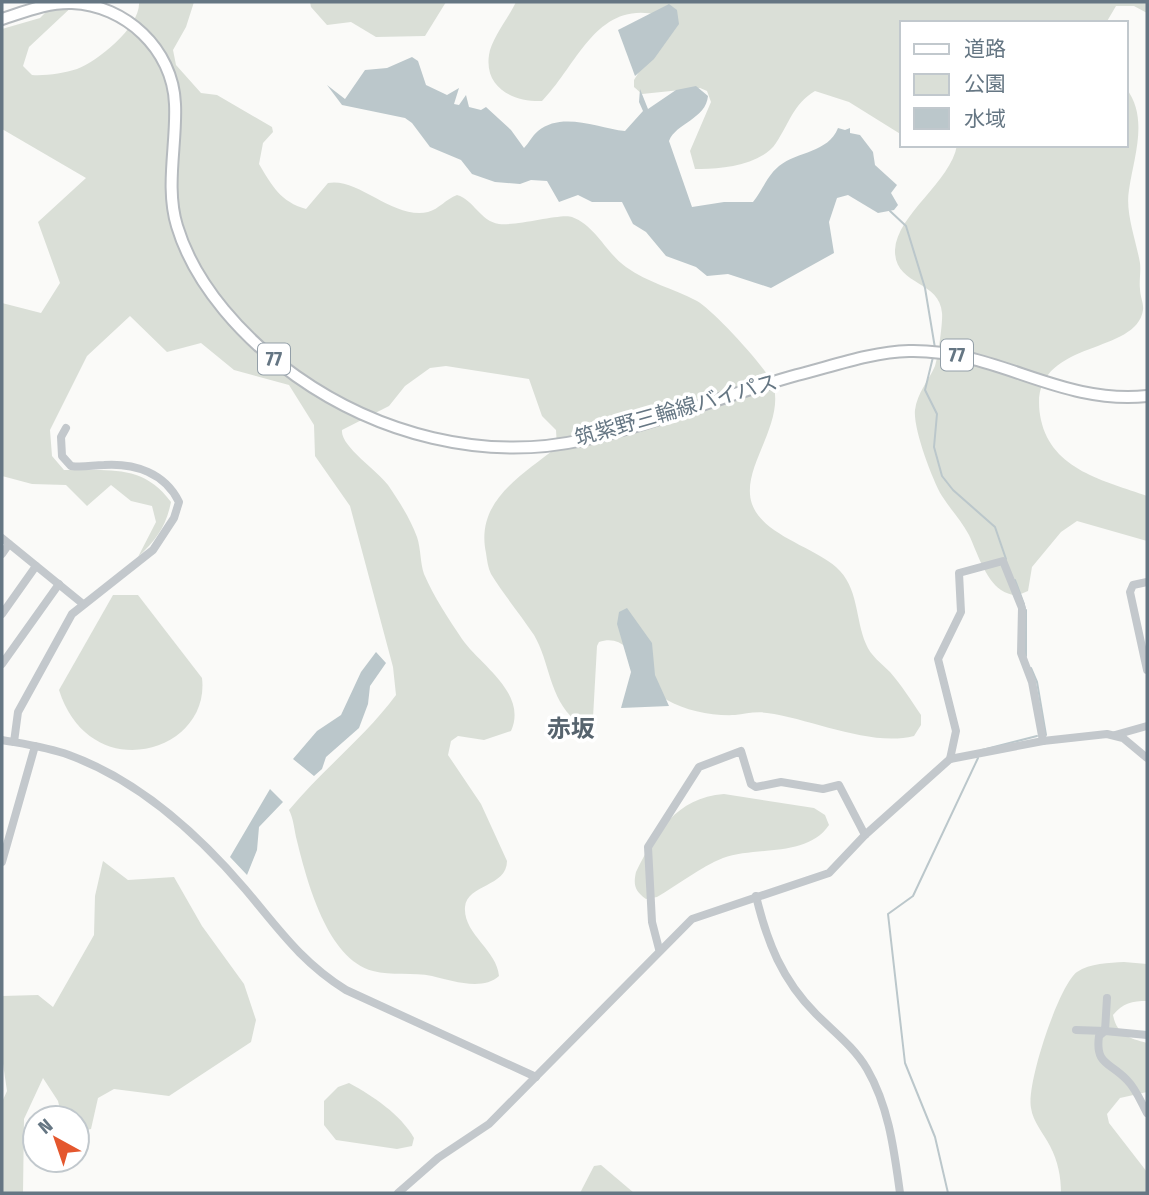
<svg xmlns="http://www.w3.org/2000/svg" width="1149" height="1195" font-family="'Fira Sans Condensed','Noto Sans JP',sans-serif">
	<rect width="100%" height="100%" fill="#fafaf8"/>
	<!-- green -->
	<g fill="#dadfd7">
		<path d="M56,2h21l-48,45 -6,19 9,9c14,1 32,-2 45,-6 21,-8 64,-43 62,-67h55l-8,25 -13,23 3,15 25,28 16,2 55,32 1,5 -10,11 -4,21c13,22 22,38 47,45l22,-26c30,-6 66,37 100,29 11,-3 18,-13 29,-17 17,5 23,26 42,29 19,2 63,-11 73,-7 24,9 34,36 54,50 22,16 47,21 71,34 15,8 74,71 77,86 9,41 -34,82 -22,117 11,31 62,43 84,63 23,20 19,52 30,77 4,11 16,20 24,28 12,14 21,28 31,43v10l-7,11c-44,11 -102,-17 -147,-23 -11,-2 -22,1 -32,2 -23,1 -49,-4 -68,-15 -25,-14 -31,-70 -68,-58l-2,4 -4,72 -18,2c-26,-22 -25,-58 -41,-85 -14,-21 -30,-40 -43,-61 -3,-6 -4,-14 -5,-21 -11,-52 35,-77 71,-106l-1,-17 -14,-14 -13,-37 -83,-13 -16,2 -25,18 -16,20 -47,24c-2,16 35,40 46,55 11,16 23,35 29,52 4,12 3,25 7,37 10,23 24,44 38,65 18,26 66,54 49,92l-27,9 -26,-4 -7,5 -3,14 33,49 26,57c0,26 -40,23 -42,46 -2,27 32,43 34,69 -16,15 -47,5 -67,0 -19,-4 -41,0 -59,-5 -46,-12 -66,-90 -76,-130 -3,-11 -3,-21 -8,-31 34,-41 75,-72 107,-115l-3,-28 -43,-161 -35,-50 -1,-31 -25,-40 -55,-15 -33,-27 -34,9 -37,-36 -43,40 -37,74 2,26 12,14c43,1 79,-7 107,32 -5,25 -15,38 -33,55l18,-35 -4,-16 -21,-5 -20,-16 -24,21 -21,-21 -34,-1 -30,-8v-173l39,10 19,-30 -22,-61 48,-44 -84,-49v-100l38,-11z"/>
		<polygon points="310,2 446,2 425,36 376,37 351,22 327,25 311,7"/>
		<path d="M516,2h631v11l-13,-7h-18l-10,17h-204v112l-53,-33 -34,-11c-22,13 -26,33 -39,52 -14,22 -57,27 -81,26l-5,-18 21,-49 -4,-11 -7,-3 -58,6 -8,-7v-7l11,-18 13,-47c-62,-15 -81,51 -116,86 -27,1 -58,-12 -53,-46 2,-16 20,-38 27,-53z"/>
		<path d="M1126,88c23,30 8,68 3,102 -4,23 7,50 11,73 1,9 -1,18 0,26 0,7 4,15 3,21 -7,48 -120,27 -102,110 11,50 64,61 106,76v45l-70,-20 -16,11 -29,35 -4,24 -12,5c-5,-2 -11,-3 -15,-6 -16,-11 -24,-38 -32,-55 -8,-15 -19,-26 -27,-39 -10,-17 -29,-68 -27,-86 2,-17 14,-30 20,-44 3,-9 8,-44 7,-53 -2,-33 -48,-27 -47,-63 2,-36 56,-68 62,-105h169z"/>
		<path d="M113,595h25l64,83c9,75 -112,110 -143,12z"/>
		<path d="M724,794l90,14 11,7 4,10c-22,33 -74,21 -106,33 -23,9 -45,27 -66,39l-11,2c-11,-8 -13,-14 -10,-27 20,-40 40,-74 88,-78z"/>
		<polygon points="103,861 128,880 174,877 202,926 244,984 256,1020 251,1042 169,1096 114,1089 98,1098 91,1129 77,1132 77,1118 62,1118 58,1101 43,1078 24,1119 23,1193 2,1193 2,1102 7,1091 2,1057 2,996 38,995 53,1007 94,935 95,896"/>
		<path d="M1124,962l23,2v37c-15,0 -24,2 -34,14 4,20 16,23 34,28v49l-27,6 -13,16 2,9 38,49v21h-86c0,-16 -3,-32 -11,-47 -6,-12 -17,-24 -19,-38 -5,-24 28,-123 46,-136 13,-9 32,-9 47,-10z"/>
		<path d="M349,1083c24,13 51,31 65,55l-2,8 -15,3 -61,-9 -12,-15v-24l14,-14z"/>
		<polygon points="601,1165 634,1193 580,1193 594,1166"/>
	</g>
	<!-- water -->
	<g fill="#bbc7cb">
		<polygon points="669,4 677,10 679,24 654,59 635,76 618,30"/>
		<path d="M412,57l6,4 8,24 21,10 12,-7 -5,16 5,1 7,-10 3,12 12,3 5,-3 25,23 13,18c5,-5 8,-12 14,-17 24,-20 60,-3 87,0l18,-20 -4,-9 1,-13 8,20 28,-19 20,-4 12,10c-2,23 -32,27 -39,45l23,66 32,-5h29c10,-12 13,-25 26,-36 19,-15 49,-13 59,-38l7,2 5,-2v5l10,2 13,17 2,13 22,20 -6,8 7,12 -4,5 -16,3 -30,-18 -11,3 -8,24 5,31 -63,35 -43,-14 -21,2 -11,-9 -30,-11 -20,-24 -13,-8 -11,-22h-30l-14,-7 -19,7 -12,-21 -16,-1 -11,4 -25,-2 -23,-8 -11,-14 -31,-13 -18,-24 -7,-5 -63,-13 -15,-20 18,14 20,-29 22,-2z"/>
		<polygon points="627,608 652,643 655,675 669,706 621,708 631,672 617,624 619,612"/>
		<polygon points="376,652 386,663 370,686 368,704 359,728 326,757 322,769 314,776 293,759 317,731 341,715 361,672"/>
		<polygon points="270,789 283,802 259,827 257,850 247,875 230,857"/>
	</g>
	<g fill="none" stroke-linecap="round" stroke-linejoin="round">
		<!-- stream -->
		<g stroke="#bbc7cb" stroke-width="2">
			<polyline points="890,211 906,226 925,288 935,348"/>
			<polyline points="933,357 925,390 937,414 934,447 942,476 953,490 995,527 1006,559"/>
			<polyline points="1015,580 1024,604"/>
			<polyline points="1026,610 1026,656"/>
			<polyline points="1031,668 1037,682 1046,735"/>
			<polyline points="982,750 1037,736"/>
			<polyline points="948,1193 935,1137 905,1063 888,914 913,896 978,758"/>
		</g>
		<!-- major casing -->
		<g stroke="#b5babe" stroke-width="14">
			<path id="major" d="M2,19c22,-7 46,-17 70,-16 53,2 101,46 103,101 2,39 -10,83 2,122 18,60 68,114 119,150 82,58 187,86 287,64 72,-16 142,-45 214,-65 36,-9 74,-23 112,-24 88,-2 149,54 238,45"/>
		</g>
		<!-- minor -->
		<g stroke="#c3c8cc" stroke-width="8">
			<polyline points="2,538 83,604"/>
			<polyline points="2,554 9,544"/>
			<polyline points="1147,582 1133,585 1130,592 1147,670"/>
			<polyline points="2,614 36,566"/>
			<polyline points="2,664 59,584"/>
			<polyline points="1115,735 1147,726"/>
			<path d="M2,740c22,4 45,7 67,15 69,25 129,79 176,134 33,39 56,73 101,101l190,87"/>
			<path d="M14,742l4,-30 54,-98 81,-64 21,-32 5,-16c-14,-29 -44,-39 -75,-37 -11,0 -21,3 -33,1l-9,-10 -1,-19 5,-9"/>
			<polyline points="950,759 956,731 938,659 961,612 959,573 1003,561 1022,608 1021,653 1032,682 1043,741"/>
			<polyline points="2,862 35,746"/>
			<path d="M756,896c11,46 26,84 60,118 18,18 38,33 51,55 22,38 27,81 33,124"/>
			<polyline points="659,949 652,922 648,847 699,767 741,751 751,784 756,787 781,782 823,789 839,785 865,835"/>
			<polyline points="1076,1030 1105,1031 1107,998"/>
			<path d="M1147,1035l-42,-4 -6,5c-4,29 11,26 28,44 9,9 14,22 20,33"/>
			<polyline points="398,1193 438,1158 489,1124 692,919 829,873 865,835 950,759 1043,741 1107,734 1123,738 1147,758"/>
		</g>
		<!-- major -->
		<use href="#major" stroke="#fff" stroke-width="10"/>
	</g>
	<g text-anchor="middle" stroke-width="7" stroke-linejoin="round" paint-order="stroke">
		<!-- shield labels -->
		<g fill="#fff" stroke="#939fa8" stroke-width="2">
			<rect x="941" y="339.5" width="32" height="31" rx="5"/>
			<rect x="258" y="343.5" width="32" height="31" rx="5"/>
		</g>
		<g font-size="19" font-weight="bold" fill="#657683">
			<text x="957" y="362">77</text>
			<text x="274" y="366">77</text>
		</g>
		<!-- street labels -->
		<g font-size="21" fill="#657683" stroke="#fff">
			<text transform="translate(676 410) rotate(-16)" y="7">筑紫野三輪線バイパス</text>
		</g>
		<!-- quarter labels -->
		<g font-size="24" font-weight="bold" fill="#57646e" stroke="#fff">
			<text x="571" y="737">赤坂</text>
		</g>
	</g>
	<!-- border -->
	<rect width="1149" height="1195" fill="none" stroke="#657683" stroke-width="7"/>
	<!-- legend -->
	<rect x="900" y="21" width="228" height="126" fill="#ffffff" stroke="#c1c8cd" stroke-width="2"/>
	<rect x="914" y="44" width="35" height="10" fill="#ffffff" stroke="#c1c8cd" stroke-width="2"/>
	<text x="964" y="56" font-size="21" fill="#657683">道路</text>
	<rect x="914" y="74" width="35" height="21" fill="#dadfd7" stroke="#c1c8cd" stroke-width="2"/>
	<text x="964" y="91" font-size="21" fill="#657683">公園</text>
	<rect x="914" y="108" width="35" height="21" fill="#bbc7cb" stroke="#c1c8cd" stroke-width="2"/>
	<text x="964" y="126" font-size="21" fill="#657683">水域</text>
	<!-- north arrow -->
	<g transform="translate(56 1139) rotate(320)"><circle r="33" fill="#ffffff" stroke="#c1c8cd" stroke-width="2"/>
	<path d="M0-5L12 26L0 18L-12 26Z" fill="#e4572e"/>
	<text y="-10" font-size="19" font-weight="bold" text-anchor="middle" fill="#657683">N</text>
	</g>
</svg>
